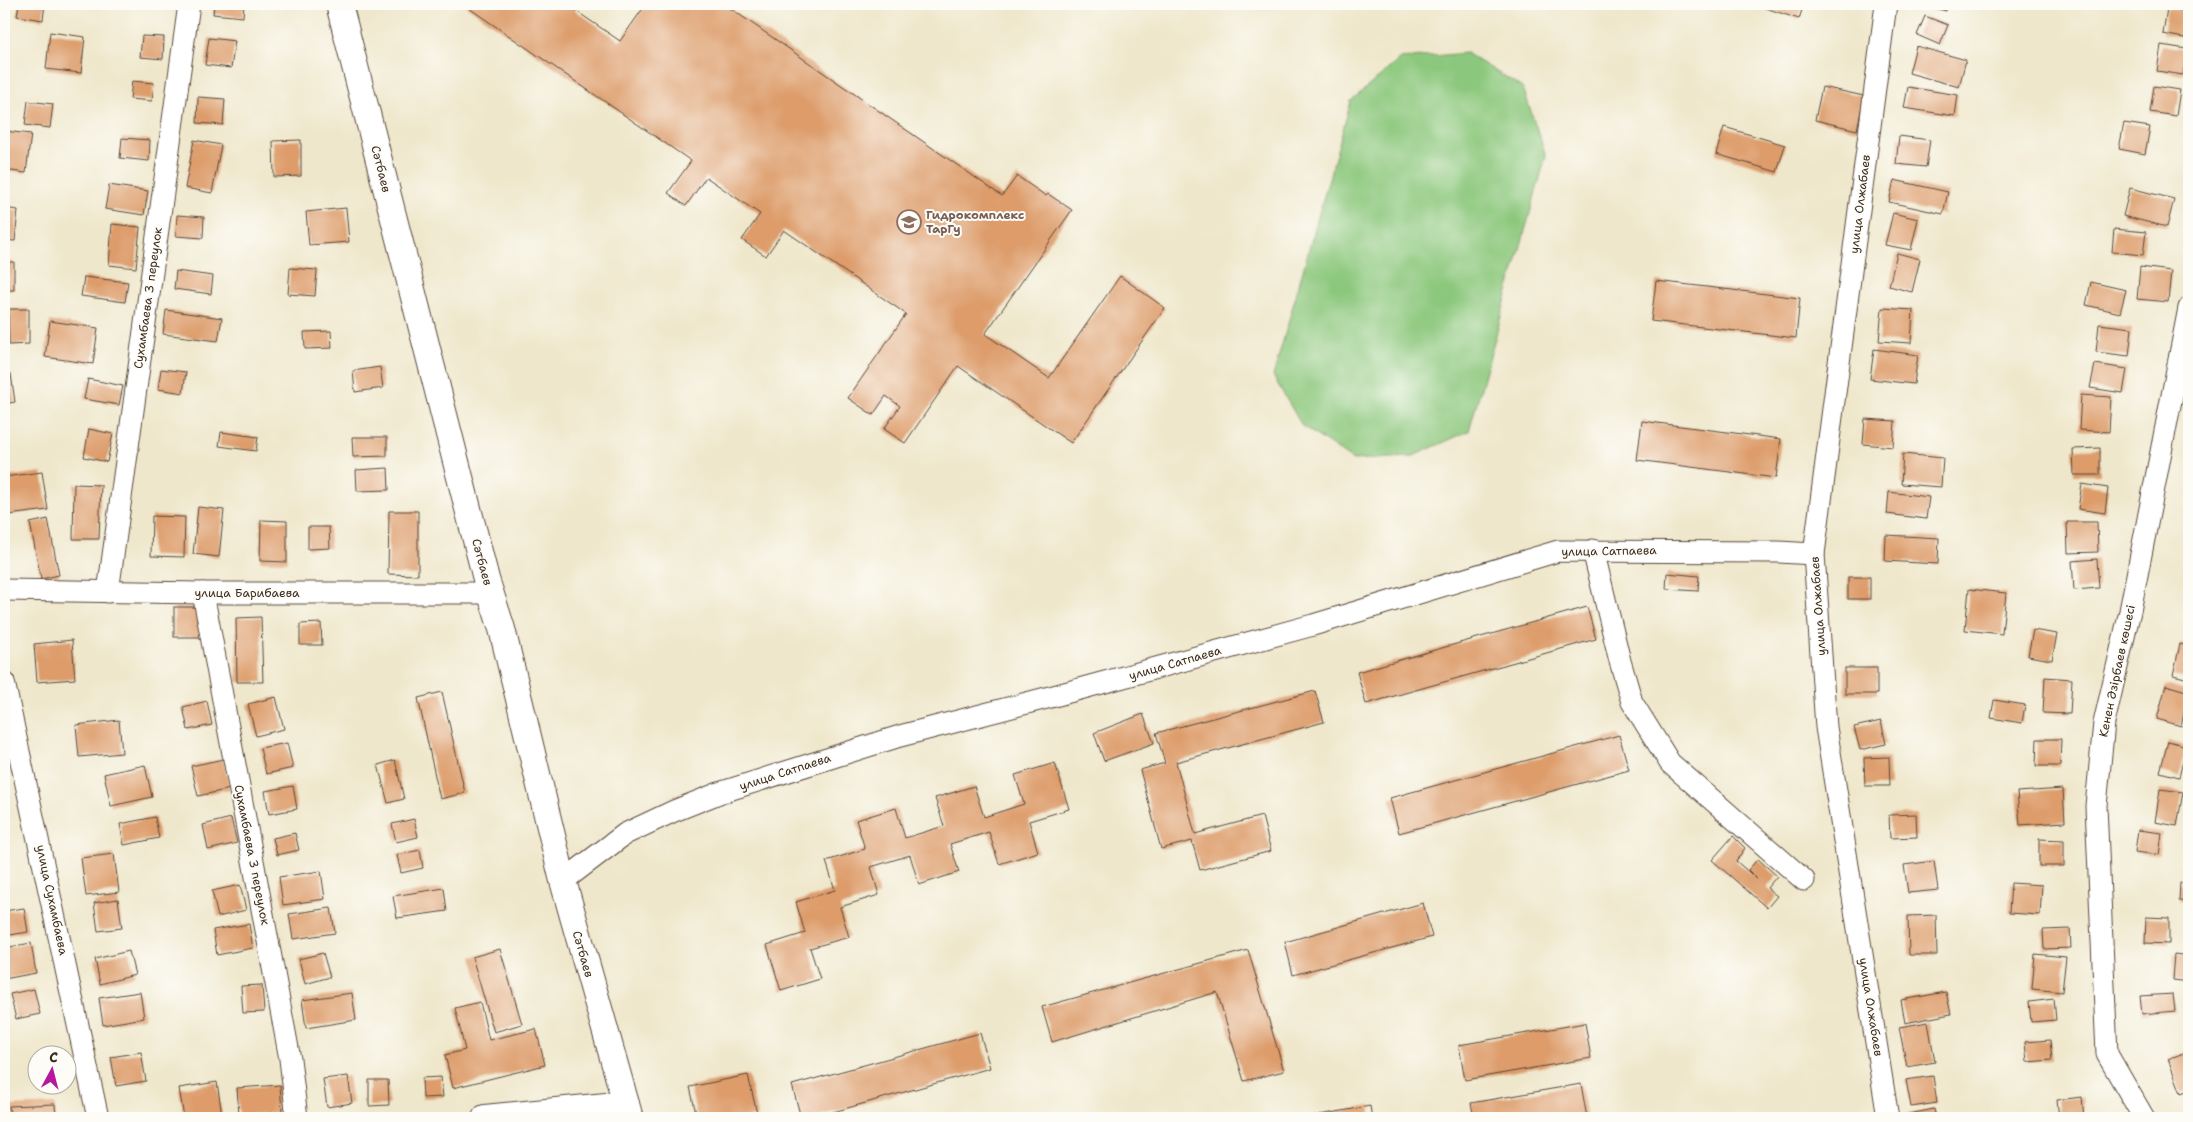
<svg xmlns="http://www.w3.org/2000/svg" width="2193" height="1122" font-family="'Shantell Sans',sans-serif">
	<rect width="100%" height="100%" fill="#fdfcf7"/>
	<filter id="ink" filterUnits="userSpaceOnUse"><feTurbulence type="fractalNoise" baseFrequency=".02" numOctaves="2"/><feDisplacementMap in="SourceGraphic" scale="10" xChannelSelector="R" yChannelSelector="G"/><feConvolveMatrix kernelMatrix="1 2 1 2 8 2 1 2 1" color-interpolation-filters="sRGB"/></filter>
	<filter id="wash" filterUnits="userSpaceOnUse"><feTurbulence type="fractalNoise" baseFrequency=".0096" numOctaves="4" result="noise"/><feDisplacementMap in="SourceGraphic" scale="20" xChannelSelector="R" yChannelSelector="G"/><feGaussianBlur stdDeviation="1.12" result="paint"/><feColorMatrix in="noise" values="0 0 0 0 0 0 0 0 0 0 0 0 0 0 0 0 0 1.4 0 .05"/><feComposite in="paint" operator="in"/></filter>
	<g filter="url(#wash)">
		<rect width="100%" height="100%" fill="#efe7cb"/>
		<!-- green -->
		<polygon fill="#8bc77c" stroke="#63784d" points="1466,53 1523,88 1546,156 1469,431 1411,457 1353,460 1302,426 1273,376 1351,101 1400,59"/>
		<g id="blocks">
			<!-- building -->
			<g fill="#dd9c6b">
				<polygon points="19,4 45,4 43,20 17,16"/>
				<polygon points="143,4 166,4 166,9 143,7"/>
				<polygon points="214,4 244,4 243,17 213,14"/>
				<polygon points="463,4 566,4 620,41 646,4 724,4 1002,196 1017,176 1046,196 1048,194 1072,210 985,334 1049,378 1120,276 1165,308 1071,443 958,366 905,443 884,429 900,406 886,396 873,415 848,398 906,314 784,230 766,256 742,240 760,214 706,177 686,206 668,193 691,161"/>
				<polygon points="1753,4 1804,4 1799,19"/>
				<polygon points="1918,4 1948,4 1946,11"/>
				<polygon points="2167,8 2189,12 2189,39 2163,34"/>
				<polygon points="1925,16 1948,25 1940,45 1917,35"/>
				<polygon points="50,32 85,37 81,73 46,69"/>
				<polygon points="142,36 164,37 163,59 140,57"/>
				<polygon points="209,38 235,41 231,68 205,65"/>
				<polygon points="2161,45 2187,49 2183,75 2157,71"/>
				<polygon points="1916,46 1966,60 1959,87 1909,73"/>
				<polygon points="132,81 154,83 152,101 130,99"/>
				<polygon points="2154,86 2180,90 2176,116 2150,112"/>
				<polygon points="1822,87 1864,96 1857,130 1815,120"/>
				<polygon points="1908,87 1958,95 1955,116 1904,108"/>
				<polygon points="198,97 225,99 223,125 197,123"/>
				<polygon points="28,101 53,104 50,128 25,125"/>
				<polygon points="2124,123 2150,127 2145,154 2119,149"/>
				<polygon points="1724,127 1785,145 1777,172 1716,154"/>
				<polygon points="4,131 31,134 26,173 4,170"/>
				<polygon points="1899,136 1930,140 1926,167 1896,164"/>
				<polygon points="122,138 150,140 149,161 120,158"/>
				<polygon points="194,140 221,145 212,193 185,188"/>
				<polygon points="301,140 301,176 274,177 273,141"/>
				<polygon points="1894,180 1948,192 1943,214 1889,202"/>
				<polygon points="109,185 148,191 144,215 105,209"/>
				<polygon points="2130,188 2174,199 2167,227 2123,216"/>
				<polygon points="4,208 18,210 15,241 4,240"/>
				<polygon points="346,208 349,242 309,245 306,212"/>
				<polygon points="1893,213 1918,219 1911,250 1885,245"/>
				<polygon points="177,215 204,217 203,238 176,236"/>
				<polygon points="112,224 140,227 136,268 109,265"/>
				<polygon points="2114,229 2146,232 2143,255 2112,252"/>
				<polygon points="1897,253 1920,259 1912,292 1889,286"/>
				<rect x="4" y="262" width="10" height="28"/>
				<polygon points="2140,267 2171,271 2168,302 2137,299"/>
				<polygon points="290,268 317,270 315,296 288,294"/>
				<polygon points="176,271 213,276 211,294 174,289"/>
				<polygon points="84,277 128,282 125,302 81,296"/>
				<polygon points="1656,281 1800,298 1796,338 1651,321"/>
				<polygon points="2091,282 2126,290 2120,313 2086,305"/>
				<polygon points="1882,308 1913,310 1911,343 1879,341"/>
				<polygon points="8,309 29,309 29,344 9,345"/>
				<polygon points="166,310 222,318 218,341 163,334"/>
				<polygon points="50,321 98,328 93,364 45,357"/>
				<polygon points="2099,324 2132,328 2129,356 2096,352"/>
				<polygon points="331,331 332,348 305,349 304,332"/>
				<polygon points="1874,349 1918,355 1914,384 1870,379"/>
				<polygon points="2095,364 2127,369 2123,393 2090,388"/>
				<polygon points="380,367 383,388 355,392 353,371"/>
				<polygon points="161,369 186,372 183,393 158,389"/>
				<polygon points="11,374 15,402 4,404 4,375"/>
				<polygon points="88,379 123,386 119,405 84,399"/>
				<polygon points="2081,395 2111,397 2109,432 2079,430"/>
				<polygon points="1865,419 1895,421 1893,447 1863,444"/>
				<polygon points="1642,421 1781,439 1776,478 1637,460"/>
				<polygon points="89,429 113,434 107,462 84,457"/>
				<polygon points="221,432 258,437 256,451 219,446"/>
				<polygon points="352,437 387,437 387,456 353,457"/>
				<polygon points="2100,448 2100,475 2074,475 2073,449"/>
				<polygon points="1903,454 1943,458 1941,487 1901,484"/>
				<polygon points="388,468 389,490 357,491 356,470"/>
				<polygon points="42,472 48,510 8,515 4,477"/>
				<polygon points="74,484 101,485 99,539 73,539"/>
				<polygon points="2082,484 2108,488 2105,513 2078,509"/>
				<polygon points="1889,492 1929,497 1926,519 1887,514"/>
				<polygon points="198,507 224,510 219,557 193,554"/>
				<polygon points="389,511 418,511 418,575 388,574"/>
				<polygon points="152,516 185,517 184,557 151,556"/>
				<polygon points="48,519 59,575 41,579 30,523"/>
				<polygon points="261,520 287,521 287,562 260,561"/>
				<polygon points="2067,522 2097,522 2098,552 2068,553"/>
				<polygon points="308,527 329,527 330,548 308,549"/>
				<polygon points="1886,535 1939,538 1938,564 1885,561"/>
				<polygon points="2097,559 2099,588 2074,590 2072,561"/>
				<polygon points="1667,573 1699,576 1698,591 1666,589"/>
				<rect x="1848" y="577" width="22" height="22"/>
				<polygon points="1969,589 2006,593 2002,634 1965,630"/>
				<rect x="174" y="607" width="29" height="30"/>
				<polygon points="1587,607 1596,639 1366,704 1357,672"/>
				<polygon points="261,617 263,682 237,682 236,618"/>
				<polygon points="321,623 322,645 300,645 300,624"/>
				<polygon points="2033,630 2057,634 2052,660 2028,656"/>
				<polygon points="72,640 75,679 37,682 34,644"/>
				<polygon points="2180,644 2189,646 2189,679 2173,675"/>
				<rect x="1845" y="668" width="32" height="26"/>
				<polygon points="2045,677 2072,679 2070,714 2043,713"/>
				<polygon points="2166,685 2189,692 2181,726 2157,719"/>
				<polygon points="1315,691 1324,722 1176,762 1195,834 1262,816 1271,851 1200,870 1192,841 1161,849 1140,770 1165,763 1156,733"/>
				<polygon points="442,692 465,793 440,799 418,698"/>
				<polygon points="276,697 284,729 256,736 248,704"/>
				<polygon points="1994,700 2025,705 2022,723 1991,718"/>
				<polygon points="207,701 212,725 188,730 183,707"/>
				<polygon points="1143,714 1154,743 1104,761 1094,733"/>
				<polygon points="119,720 122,753 79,757 76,725"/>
				<polygon points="1881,721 1886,744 1860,750 1854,727"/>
				<polygon points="1619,735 1629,770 1399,833 1390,798"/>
				<polygon points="2037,739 2061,739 2060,766 2036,766"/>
				<polygon points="2168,741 2187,746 2179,777 2160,772"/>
				<polygon points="287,743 293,768 266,774 260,748"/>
				<polygon points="1889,757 1890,786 1865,786 1864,758"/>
				<polygon points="223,759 230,789 198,796 191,766"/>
				<polygon points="395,760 404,799 388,803 378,765"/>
				<polygon points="1055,763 1069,809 1029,821 1038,852 999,864 989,832 950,844 959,872 919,885 910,855 871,867 879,895 840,907 849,937 810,948 820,979 781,991 767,945 805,933 796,902 835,890 826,861 865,849 856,820 896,808 905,838 944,826 935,798 974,786 984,817 1024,804 1015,775"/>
				<polygon points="145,765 152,797 111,806 104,774"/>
				<polygon points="293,786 297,809 269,814 265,791"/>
				<polygon points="2063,789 2065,822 2020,825 2017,792"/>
				<polygon points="2160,789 2183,792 2177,826 2155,822"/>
				<polygon points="1916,814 1917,837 1890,838 1889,815"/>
				<polygon points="155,817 159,838 124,845 120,824"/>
				<polygon points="231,818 237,843 208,850 203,825"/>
				<polygon points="414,819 418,837 396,842 392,824"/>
				<polygon points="2138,830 2162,833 2159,855 2135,852"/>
				<polygon points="295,833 299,850 277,855 273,838"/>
				<polygon points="1733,836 1745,848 1736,861 1757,879 1748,870 1758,859 1777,876 1767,888 1777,896 1767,908 1712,860"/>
				<polygon points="2039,839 2064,840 2064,866 2039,866"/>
				<polygon points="4,845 8,871 4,871"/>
				<polygon points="420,850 423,868 401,873 397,855"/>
				<polygon points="114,854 119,892 86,896 81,858"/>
				<polygon points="1934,861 1938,890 1908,893 1904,865"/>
				<polygon points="321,871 325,899 283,905 279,877"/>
				<polygon points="2011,883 2042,885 2040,915 2009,913"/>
				<polygon points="2180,883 2189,883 2189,902 2179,901"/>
				<polygon points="240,885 246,910 218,917 212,891"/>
				<polygon points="444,888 447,911 397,918 393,896"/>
				<polygon points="118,899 122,928 98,931 94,903"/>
				<polygon points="1423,903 1432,937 1293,975 1285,942"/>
				<polygon points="24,908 28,932 4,936 4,911"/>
				<polygon points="331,908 335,933 293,939 289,914"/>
				<polygon points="1936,915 1937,955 1909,955 1908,916"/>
				<polygon points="2146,917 2169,918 2169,944 2145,943"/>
				<polygon points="249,924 253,948 217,955 213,930"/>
				<polygon points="2070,929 2071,948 2044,949 2043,930"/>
				<polygon points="31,943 36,973 4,979 4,948"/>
				<polygon points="500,949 522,1024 494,1032 472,957"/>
				<polygon points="1248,950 1284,1071 1244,1081 1217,992 1052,1042 1042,1007"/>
				<polygon points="129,951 135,975 100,984 95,959"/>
				<polygon points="323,953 330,977 305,984 299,959"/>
				<polygon points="2035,954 2066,957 2062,992 2032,989"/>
				<polygon points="2174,954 2189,956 2189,982 2172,980"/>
				<polygon points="262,985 264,1012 243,1013 241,986"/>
				<polygon points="34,989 40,1014 16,1019 10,994"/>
				<polygon points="140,992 144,1018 103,1025 99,998"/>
				<polygon points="1946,992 1951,1014 1905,1023 1901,1000"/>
				<polygon points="352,993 356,1020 306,1028 302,1000"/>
				<polygon points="2173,994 2175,1011 2142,1014 2140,996"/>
				<polygon points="2054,999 2056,1020 2031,1022 2029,1002"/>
				<polygon points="480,1002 489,1040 536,1029 545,1065 453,1088 445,1055 465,1050 455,1008"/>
				<polygon points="1928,1022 1935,1062 1907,1067 1899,1027"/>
				<polygon points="1585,1023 1591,1058 1465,1080 1459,1045"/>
				<polygon points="980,1033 990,1068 812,1118 801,1118 792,1085"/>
				<polygon points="2050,1040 2052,1060 2027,1062 2025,1042"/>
				<polygon points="2189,1051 2189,1090 2181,1093 2168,1059"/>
				<polygon points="141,1052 146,1081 116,1086 111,1057"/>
				<polygon points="748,1075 758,1118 697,1118 690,1087"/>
				<polygon points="348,1076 352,1103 327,1107 323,1079"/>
				<polygon points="1933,1076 1937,1103 1911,1107 1906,1080"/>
				<polygon points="441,1077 443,1097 423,1098 422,1078"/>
				<polygon points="369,1080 388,1080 389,1105 369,1106"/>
				<polygon points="217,1082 222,1115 184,1118 179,1088"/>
				<polygon points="1581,1084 1587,1118 1474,1118 1471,1103"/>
				<polygon points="280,1085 282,1112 239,1115 237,1088"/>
				<polygon points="2082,1097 2084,1118 2059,1118 2057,1100"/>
				<polygon points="55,1104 56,1118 10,1118 9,1106"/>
				<polygon points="1370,1106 1372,1118 1308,1118 1308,1117"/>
				<polygon points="1934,1109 1936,1118 1905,1118 1904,1115"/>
			</g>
		</g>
	</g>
	<g filter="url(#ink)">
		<use href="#blocks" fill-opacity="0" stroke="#564638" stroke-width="1"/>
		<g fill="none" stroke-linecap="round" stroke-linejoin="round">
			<!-- minor casing -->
			<g stroke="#564638" stroke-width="23">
				<g id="minor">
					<polyline points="1886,4 1814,554 1826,727 1888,1118"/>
					<polyline points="1593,550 1620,661 1632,702 1670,763 1804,880"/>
					<polyline points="4,590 203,593 491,593"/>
					<polyline points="108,592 189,4"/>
					<polyline points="203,593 290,1059 297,1118"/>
					<polyline points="4,682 98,1118"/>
					<polyline points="563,881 625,834 674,811 719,793 900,736 1054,696 1313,625 1558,551 1779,552 1814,554"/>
					<polyline points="2144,1118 2107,1054 2096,806 2104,723 2130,611 2189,308"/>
				</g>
			</g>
			<!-- tertiary casing -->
			<g stroke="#564638" stroke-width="28">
				<g id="tertiary">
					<polyline points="339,4 486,579 502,629 563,881 630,1118"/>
					<polyline points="485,1118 626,1104"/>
				</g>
			</g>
			<!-- minor -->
			<use href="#minor" stroke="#fff" stroke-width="21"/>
			<!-- tertiary -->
			<use href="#tertiary" stroke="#fff" stroke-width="26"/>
		</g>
	</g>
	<!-- icons -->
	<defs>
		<g id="university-ring" transform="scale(1.25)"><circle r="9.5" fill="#fdfcf7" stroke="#8d6e63" stroke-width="1.5"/><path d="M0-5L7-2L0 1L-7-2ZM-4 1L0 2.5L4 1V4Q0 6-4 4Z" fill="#8d6e63"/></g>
	</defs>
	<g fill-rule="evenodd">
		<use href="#university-ring" x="909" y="222"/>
	</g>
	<g text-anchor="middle" stroke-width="4" stroke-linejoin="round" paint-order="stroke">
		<!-- street labels -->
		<g font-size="12" fill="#3b2a1e" stroke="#fdfcf7">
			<text transform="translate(381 169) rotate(76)" y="4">Сәтбаев</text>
			<text transform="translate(1860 204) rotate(-83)" y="4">улица Олжабаев</text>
			<text transform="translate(148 298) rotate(-82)" y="4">Сухамбаева 3 переулок</text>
			<text transform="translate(1609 551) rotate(-1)" y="4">улица Сатпаева</text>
			<text transform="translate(482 562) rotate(75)" y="4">Сәтбаев</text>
			<text x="247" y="597">улица Барибаева</text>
			<text transform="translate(1818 606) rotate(-94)" y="4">улица Олжабаев</text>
			<text transform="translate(1175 663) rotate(-16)" y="4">улица Сатпаева</text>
			<text transform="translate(2117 671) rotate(-78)" y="4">Кенен Әзірбаев көшесі</text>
			<text transform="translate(785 772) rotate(-18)" y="4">улица Сатпаева</text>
			<text transform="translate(252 855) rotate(79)" y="4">Сухамбаева 3 переулок</text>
			<text transform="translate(52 900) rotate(78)" y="4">улица Сухамбаева</text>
			<text transform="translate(583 954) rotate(74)" y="4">Сәтбаев</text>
			<text transform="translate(1871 1007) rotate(81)" y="4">улица Олжабаев</text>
		</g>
		<!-- education labels -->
		<g font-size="12" font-weight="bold" fill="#785e54" stroke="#fdfcf7" text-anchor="start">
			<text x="926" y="219">Гидрокомплекс<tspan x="926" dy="14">ТарГу</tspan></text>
		</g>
	</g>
	<!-- margin -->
	<rect width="2193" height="1122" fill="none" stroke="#fdfcf7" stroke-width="20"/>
	<!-- north arrow -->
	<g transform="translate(52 1070) rotate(7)"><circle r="24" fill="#fdfcf7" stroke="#afa8a0"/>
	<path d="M0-4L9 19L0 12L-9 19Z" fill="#b5179e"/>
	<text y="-8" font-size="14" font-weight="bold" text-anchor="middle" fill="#3b2a1e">С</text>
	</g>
</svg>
